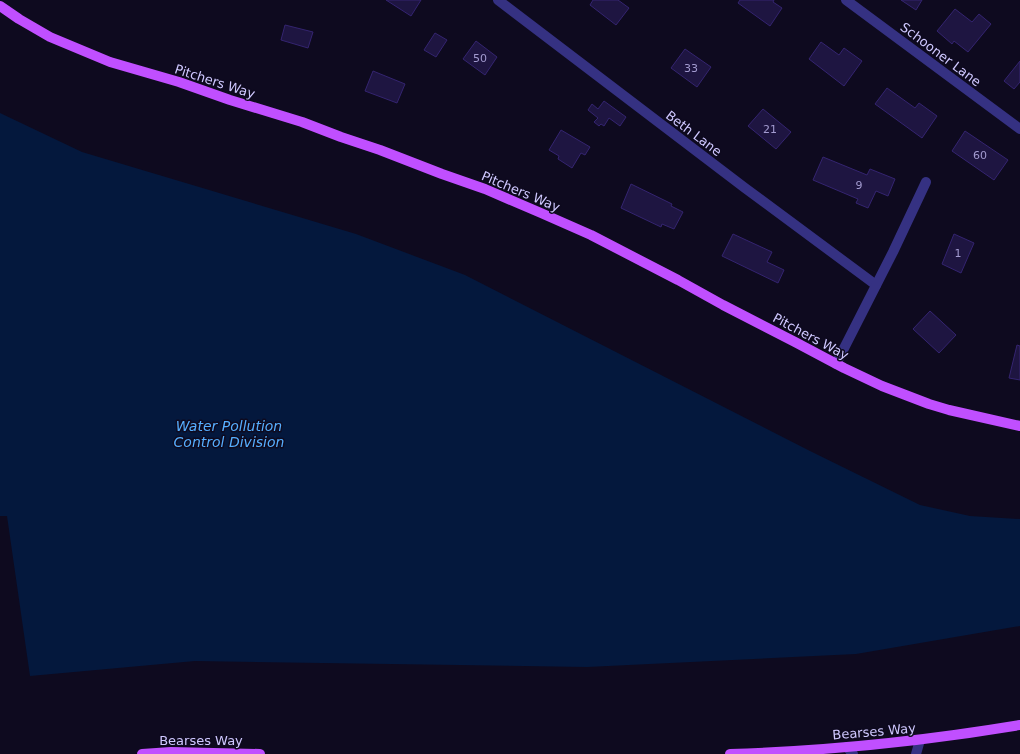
<svg xmlns="http://www.w3.org/2000/svg" width="1020" height="754" font-family="'DejaVu Sans',sans-serif">
	<rect width="100%" height="100%" fill="#0e0a1f"/>
	<!-- water -->
	<polygon fill="#04183d" points="0,113 82,152 356,234 465,275 810,451 920,505 970,516 1020,519 1020,626 856,654 587,667 195,661 30,676 7,516 0,516"/>
	<!-- building -->
	<g fill="#1e1541" stroke="#342470">
		<polygon points="386,0 421,0 411,16"/>
		<polygon points="593,0 618,0 629,8 616,25 590,5"/>
		<polygon points="740,0 774,0 773,2 782,8 770,26 738,3"/>
		<polygon points="901,0 922,0 916,10"/>
		<polygon points="955,9 972,22 979,14 991,24 968,52 954,41 952,44 937,31"/>
		<polygon points="285,25 313,32 308,48 281,40"/>
		<polygon points="435,33 447,40 436,57 424,50"/>
		<polygon points="476,41 497,57 485,75 463,59"/>
		<polygon points="821,42 839,55 844,48 862,61 844,86 809,59"/>
		<polygon points="685,49 711,67 697,87 671,68"/>
		<polygon points="1020,61 1020,82 1014,89 1004,81"/>
		<polygon points="373,71 405,84 397,103 365,91"/>
		<polygon points="887,88 915,108 919,103 937,116 922,138 875,104"/>
		<polygon points="604,101 626,117 620,126 609,118 604,126 601,124 599,126 594,122 598,118 588,110 592,104 598,109"/>
		<polygon points="763,109 791,132 776,149 748,126"/>
		<polygon points="561,130 590,147 585,155 581,153 572,168 558,159 559,156 549,150"/>
		<polygon points="965,131 1008,160 994,180 952,151"/>
		<polygon points="823,157 867,175 870,169 895,179 888,196 876,191 868,208 856,203 858,199 813,180"/>
		<polygon points="631,184 672,204 671,206 683,212 674,229 662,224 661,227 621,208"/>
		<polygon points="733,234 772,252 767,262 784,270 778,283 722,256"/>
		<polygon points="954,234 974,243 961,273 942,264"/>
		<polygon points="930,311 956,335 939,353 913,329"/>
		<polygon points="1017,345 1020,346 1020,380 1009,378"/>
	</g>
	<g fill="none" stroke-linecap="round" stroke-linejoin="round">
		<!-- minor -->
		<g stroke="#353182" stroke-width="10">
			<polyline points="498,0 745,188 876,285"/>
			<polyline points="846,0 1020,129"/>
			<polyline points="836,364 893,252 926,182"/>
			<polyline points="847,747 853,754"/>
			<polyline points="916,754 920,740"/>
		</g>
		<!-- major -->
		<g stroke="#c04fff" stroke-width="10">
			<polyline points="0,6 19,19 50,37 110,62 179,82 230,100 302,122 341,137 380,150 442,174 485,189 541,213 591,235 678,280 723,305 795,342 844,368 882,386 929,404 949,410 1020,426"/>
			<polyline points="142,754 171,752 260,754"/>
			<path d="M730,754c97,-3 194,-13 290,-29"/>
		</g>
	</g>
	<g text-anchor="middle" stroke-width="3" stroke-linejoin="round" paint-order="stroke">
		<!-- number labels -->
		<g font-size="11" fill="#a39bd0">
			<text x="480" y="62">50</text>
			<text x="691" y="72">33</text>
			<text x="770" y="133">21</text>
			<text x="980" y="159">60</text>
			<text x="859" y="189">9</text>
			<text x="958" y="257">1</text>
		</g>
		<!-- street labels -->
		<g font-size="13" fill="#cfc8ff" stroke="#0e0a1f">
			<text transform="translate(941 54) rotate(37)" y="5">Schooner Lane</text>
			<text transform="translate(215 81) rotate(18)" y="5">Pitchers Way</text>
			<text transform="translate(694 133) rotate(37)" y="5">Beth Lane</text>
			<text transform="translate(521 191) rotate(23)" y="5">Pitchers Way</text>
			<text transform="translate(811 336) rotate(28)" y="5">Pitchers Way</text>
			<text transform="translate(874 731) rotate(-5)" y="5">Bearses Way</text>
			<text x="201" y="745">Bearses Way</text>
		</g>
		<!-- water labels -->
		<g font-size="14" font-style="italic" fill="#56aeff" stroke="#0e0a1f">
			<text x="229" y="431">Water Pollution<tspan x="229" dy="16">Control Division</tspan></text>
		</g>
	</g>
</svg>
